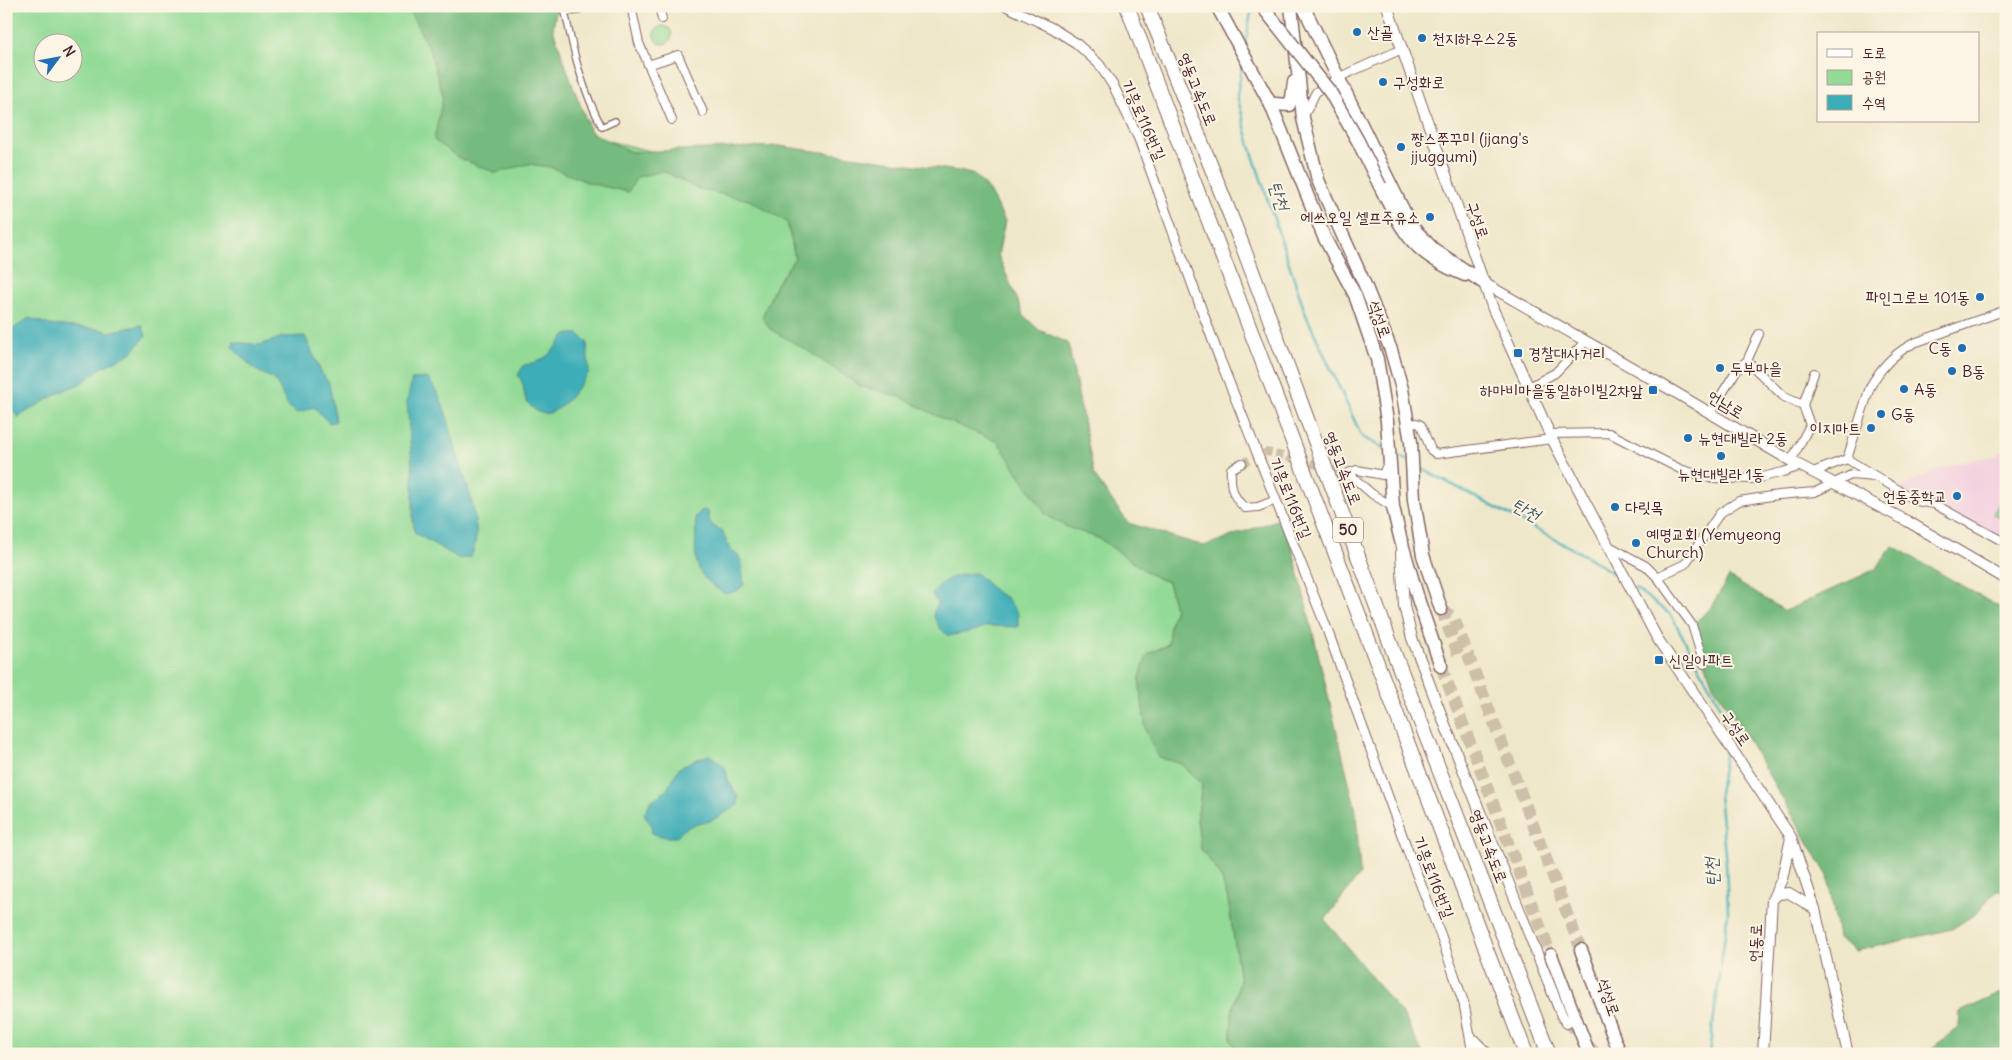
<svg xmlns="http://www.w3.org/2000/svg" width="2012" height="1060" font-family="Delius,'Poor Story',sans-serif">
	<rect width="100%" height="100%" fill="#fcf5e5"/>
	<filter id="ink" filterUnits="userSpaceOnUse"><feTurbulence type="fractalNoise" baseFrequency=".02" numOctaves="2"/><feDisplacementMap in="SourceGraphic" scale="10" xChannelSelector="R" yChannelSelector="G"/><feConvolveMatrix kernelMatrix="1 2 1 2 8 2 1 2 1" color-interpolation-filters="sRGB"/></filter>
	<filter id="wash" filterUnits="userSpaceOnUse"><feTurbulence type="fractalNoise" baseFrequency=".0096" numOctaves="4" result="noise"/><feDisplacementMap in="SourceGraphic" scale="20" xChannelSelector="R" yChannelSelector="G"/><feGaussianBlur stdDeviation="1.12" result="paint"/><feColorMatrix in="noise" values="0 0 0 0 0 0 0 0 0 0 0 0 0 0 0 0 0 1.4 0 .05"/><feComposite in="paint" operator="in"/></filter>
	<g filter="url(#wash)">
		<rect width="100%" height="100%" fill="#efe7c9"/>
		<!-- built -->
		<polygon fill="#f3cfdf" points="2006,449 2006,543 1898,490 1933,471 1968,460 1995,456"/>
		<!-- green -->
		<g fill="#92da95" stroke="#6e7c60" fill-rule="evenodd">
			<path d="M6,6h421l30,100 302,70 301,293 91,106 17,7 7,26 -5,16 -2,20 -21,11 11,102 24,7 20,21 -5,35 4,29 19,25 8,25 8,53 4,29 -8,31 -1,28 8,14h-1233zM42,42h30v30h-30z"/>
			<circle cx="663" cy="35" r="9"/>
			<polygon points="2006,491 2006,521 1993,514"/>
		</g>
		<!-- forest -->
		<g fill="#75ba7e" stroke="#606c54">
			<polygon points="407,6 557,6 553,29 571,81 591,132 631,152 779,146 959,171 975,175 989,191 1005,221 998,255 1024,316 1039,330 1068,343 1094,475 1128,523 1204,546 1285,517 1356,811 1360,874 1325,920 1405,1018 1423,1054 1239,1054 1231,1041 1232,1012 1240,981 1236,952 1228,899 1220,874 1201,849 1197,820 1202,785 1182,764 1158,757 1146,732 1139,680 1147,655 1168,644 1170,624 1175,608 1168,582 1151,575 1100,539 1067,527 1046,515 998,442 941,418 901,397 860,386 808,351 770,329 762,317 776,284 795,258 787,222 749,200 698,189 663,171 637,177 628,192 589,183 550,167 528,164 496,173 459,158 434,140 443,96 430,51"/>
			<polygon points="1893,546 2006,611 2006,890 1997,890 1978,912 1952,929 1856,951 1838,938 1828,876 1744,733 1713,685 1692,625 1709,610 1729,577 1785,611 1876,569"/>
			<polygon points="2006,991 2006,1054 1924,1054 1959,1027 1960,1012"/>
		</g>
		<!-- water -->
		<g fill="#3cadb7" stroke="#436671">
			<polygon points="29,318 50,325 99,329 109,332 142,325 146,336 131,353 103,367 80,384 60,392 18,417 9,405 6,388 6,339 13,329"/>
			<path d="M566,334h13l8,8 2,30c-10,13 -36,56 -55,37 -2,-2 -6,-5 -8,-9 -4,-11 0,-14 -8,-25l6,-10c22,-3 29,-14 42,-31z"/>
			<polygon points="305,336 321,372 329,383 336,421 329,423 314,407 297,413 288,406 275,380 254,369 232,347 234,342 260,345 282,337"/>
			<path d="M427,378c20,23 23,54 32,82 7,22 15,43 17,67 1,10 -1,20 -5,30l-11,2 -45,-26 -2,-12v-43l-6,-76 5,-23z"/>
			<path d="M702,510l6,1c0,11 4,16 14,19l8,20 8,5 3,6 3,24 -7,6 -12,3c-39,-24 -27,-38 -30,-77z"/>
			<path d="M976,573l20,19 11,6 11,16v13l-30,-1 -14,5 -26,5 -8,-8 -7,-13 4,-12 -5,-9c11,-16 25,-20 44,-21z"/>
			<path d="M710,755l15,12 4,15 9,14v9c-9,5 -18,12 -28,16 -14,4 -24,3 -33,16h-12l-14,-4 1,-7 -8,-12 8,-14 14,-9 13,-23 15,-8z"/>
		</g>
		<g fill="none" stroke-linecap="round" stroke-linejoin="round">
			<!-- stream -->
			<g stroke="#3cadb7" stroke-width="2.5">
				<polyline points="1245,47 1252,6"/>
				<polyline points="1243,62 1237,95 1250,146 1306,315 1362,437 1385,449"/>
				<polyline points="1395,454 1408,461"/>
				<polyline points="1417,466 1588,557 1622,579"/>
				<polyline points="1635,588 1671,615 1729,722 1727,737"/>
				<polyline points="1709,1054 1728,912 1726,863 1719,794 1726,747"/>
			</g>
		</g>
	</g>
	<g filter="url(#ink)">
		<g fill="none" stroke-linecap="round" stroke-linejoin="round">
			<!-- minor-tunnel -->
			<polyline stroke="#cebfa9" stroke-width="8" stroke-dasharray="8 4" stroke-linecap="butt" points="1242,463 1267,452 1348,473"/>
			<!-- secondary-tunnel -->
			<polyline stroke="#cebfa9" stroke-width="10" stroke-dasharray="10 5" stroke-linecap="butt" points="1567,1023 1598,1054"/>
			<!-- trunk-tunnel -->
			<g stroke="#cebfa9" stroke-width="12" stroke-dasharray="12 6" stroke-linecap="butt">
				<polyline points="1441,609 1454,618 1581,950"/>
				<polyline points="1441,609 1459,656"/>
				<polyline points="1441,666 1551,955"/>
			</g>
			<!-- pedestrian casing -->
			<g stroke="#846562" stroke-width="8">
				<g id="pedestrian">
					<path d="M565,6v6c9,42 17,77 37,115l13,-6"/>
					<polyline points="565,12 578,11"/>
				</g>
			</g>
			<!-- minor casing -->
			<g stroke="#846562" stroke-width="10">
				<g id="minor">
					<polyline points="631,6 639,43 672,120"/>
					<polyline points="659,6 662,19"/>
					<polyline points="648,65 678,55 703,112"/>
					<polyline points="1304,116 1316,92 1344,75 1402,49"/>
					<polyline points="1759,334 1747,361 1784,397 1803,405 1810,425 1791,461"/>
					<polyline points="1529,387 1555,373 1585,342"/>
					<polyline points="1803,405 1814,373"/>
					<polyline points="1710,413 1738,368 1747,361"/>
					<polyline points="1408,424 1417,423 1421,425 1431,450 1436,454 1552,439"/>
					<polyline points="1549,434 1609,433 1680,469 1709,478 1755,479 1783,472 1801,466"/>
					<path d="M1847,459l23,-72c11,-20 24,-34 44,-44l92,-33"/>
					<path d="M1242,463l-11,6c-1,16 1,28 14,39l13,-1 18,-7"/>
					<polyline points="1386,467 1383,475 1357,470 1348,473 1372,494 1393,507"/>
					<polyline points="1813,472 1847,459 1917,501 1934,504 2006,543"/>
					<polyline points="1609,546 1646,566 1658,578 1692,625 1704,664"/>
					<polyline points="1657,577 1685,564 1720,513 1739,501 1778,495 1815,492 1851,475 1876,477"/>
					<polyline points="1470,1035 1489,1054"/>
				</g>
			</g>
			<!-- tertiary casing -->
			<g stroke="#846562" stroke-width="11">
				<polyline id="tertiary" points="1006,6 1052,28 1076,43 1099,64 1114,87 1139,139 1219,357 1325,624 1410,857 1441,936 1464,1004 1473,1054"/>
			</g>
			<!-- secondary casing -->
			<g stroke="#846562" stroke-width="12">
				<g id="secondary">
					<polyline points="1387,6 1493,309 1552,439 1657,638 1791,837 1815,909 1848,1054"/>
					<polyline points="1484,283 1673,391 1791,461 1907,521 2006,579"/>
					<polyline points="1401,553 1404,606 1412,638 1444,722 1562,1016 1567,1023"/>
					<polyline points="1772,900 1778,894 1789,893 1815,909"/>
					<polyline points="1763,1054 1772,900 1782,879 1791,838"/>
				</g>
			</g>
			<!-- trunk casing -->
			<g stroke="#846562" stroke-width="15">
				<g id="trunk">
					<polyline points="1217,6 1271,105 1324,237 1355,295 1377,359 1387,421 1393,507 1400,537 1419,602 1441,666"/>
					<polyline points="1291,6 1303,118 1318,180 1365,285 1391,350 1402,389 1411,442 1414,500 1423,555 1441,609"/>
					<polyline points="1303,6 1411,226 1433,249 1484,283"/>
					<polyline points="1271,105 1275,104 1289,105 1292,98 1294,82"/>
					<path d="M1380,186c24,48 33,68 85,89"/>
					<polyline points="1581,950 1620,1054"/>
					<polyline points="1551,955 1589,1054"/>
				</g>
			</g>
			<!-- motorway casing -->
			<g stroke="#846562" stroke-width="16">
				<g id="motorway">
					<polyline points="1127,6 1526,1054"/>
					<polyline points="1147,6 1243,247 1394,653 1549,1054"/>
				</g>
			</g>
			<!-- pedestrian -->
			<use href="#pedestrian" stroke="#fff" stroke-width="5.5"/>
			<!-- minor -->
			<use href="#minor" stroke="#fff" stroke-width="8"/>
			<!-- tertiary -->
			<use href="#tertiary" stroke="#fff" stroke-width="9"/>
			<!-- secondary -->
			<use href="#secondary" stroke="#fff" stroke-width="10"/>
			<!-- trunk -->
			<use href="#trunk" stroke="#fff" stroke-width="12"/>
			<!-- motorway -->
			<use href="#motorway" stroke="#fff" stroke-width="14"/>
			<!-- trunk-bridge casing -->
			<g stroke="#846562" stroke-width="15" stroke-linecap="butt">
				<polyline id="trunk-bridge" points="1262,6 1330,92 1358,141 1380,186"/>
			</g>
			<!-- trunk-bridge -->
			<use href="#trunk-bridge" stroke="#fff" stroke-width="12"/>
		</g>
	</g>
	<!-- markers -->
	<g fill="#1f6fb2" stroke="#fcf5e5" stroke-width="2">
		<circle cx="1357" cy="32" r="5"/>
		<circle cx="1422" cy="38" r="5"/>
		<circle cx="1383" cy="82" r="5"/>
		<circle cx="1401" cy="147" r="5"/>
		<circle cx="1430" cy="217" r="5"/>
		<circle cx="1980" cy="297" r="5"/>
		<circle cx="1962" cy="348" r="5"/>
		<rect x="1513" y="348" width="10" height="10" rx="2.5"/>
		<circle cx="1720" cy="368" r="5"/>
		<circle cx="1952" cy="371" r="5"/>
		<circle cx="1904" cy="389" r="5"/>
		<rect x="1648" y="385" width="10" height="10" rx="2.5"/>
		<circle cx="1881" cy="414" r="5"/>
		<circle cx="1871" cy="428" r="5"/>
		<circle cx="1688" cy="438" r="5"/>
		<circle cx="1721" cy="456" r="5"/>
		<circle cx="1957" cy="496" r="5"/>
		<circle cx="1615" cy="507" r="5"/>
		<circle cx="1636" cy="543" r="5"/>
		<rect x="1654" y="655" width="10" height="10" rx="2.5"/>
	</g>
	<g text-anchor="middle" stroke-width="4" stroke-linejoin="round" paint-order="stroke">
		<!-- shield labels -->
		<rect fill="#fcf5e5" stroke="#7f5f63" stroke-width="1" x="1333" y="517.5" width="30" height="25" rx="4"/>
		<g font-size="15" font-weight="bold" fill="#4a1f2b">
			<text x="1348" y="535">50</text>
		</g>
		<!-- poi labels -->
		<g font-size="16" fill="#4a1f2b" stroke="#fcf5e5" text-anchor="start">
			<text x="1367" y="38">산골</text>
			<text x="1432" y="44">천지하우스2동</text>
			<text x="1393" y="88">구성화로</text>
			<text x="1411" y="144">짱스쭈꾸미 (jjang's<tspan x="1411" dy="18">jjuggumi)</tspan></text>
			<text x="1420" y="223" text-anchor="end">에쓰오일 셀프주유소</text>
			<text x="1970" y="303" text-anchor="end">파인그로브 101동</text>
			<text x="1952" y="354" text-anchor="end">C동</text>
			<text x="1528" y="359">경찰대사거리</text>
			<text x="1730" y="374">두부마을</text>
			<text x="1962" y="377">B동</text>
			<text x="1914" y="395">A동</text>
			<text x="1643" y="396" text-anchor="end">하마비마을동일하이빌2차앞</text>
			<text x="1891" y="420">G동</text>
			<text x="1861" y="434" text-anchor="end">이지마트</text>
			<text x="1698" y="444">뉴현대빌라 2동</text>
			<text x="1721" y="480" text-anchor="middle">뉴현대빌라 1동</text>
			<text x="1947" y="502" text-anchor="end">언동중학교</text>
			<text x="1625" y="513">다릿목</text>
			<text x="1646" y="540">예명교회 (Yemyeong<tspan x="1646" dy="18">Church)</tspan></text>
			<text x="1669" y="666">신일아파트</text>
		</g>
		<!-- street labels -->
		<g font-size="16" fill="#4a1f2b" stroke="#fcf5e5">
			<text transform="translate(1198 89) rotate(68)" y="6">영동고속도로</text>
			<text transform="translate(1144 120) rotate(66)" y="6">기흥로116번길</text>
			<text transform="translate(1478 220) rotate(71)" y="6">구성로</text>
			<text transform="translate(1380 319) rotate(71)" y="6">석성로</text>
			<text transform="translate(1726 404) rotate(31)" y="6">언남로</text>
			<text transform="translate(1343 468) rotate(69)" y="6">영동고속도로</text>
			<text transform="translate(1291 498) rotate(68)" y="6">기흥로116번길</text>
			<text transform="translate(1736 728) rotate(55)" y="6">구성로</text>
			<text transform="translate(1489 846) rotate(69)" y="6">영동고속도로</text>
			<text transform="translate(1434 877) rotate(69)" y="6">기흥로116번길</text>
			<text transform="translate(1755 943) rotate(-88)" y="6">언동로</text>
			<text transform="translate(1609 997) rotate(71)" y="6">석성로</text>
		</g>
		<!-- water labels -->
		<g font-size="18" font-style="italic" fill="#445863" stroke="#fcf5e5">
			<text transform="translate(1279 196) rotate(72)" y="6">탄천</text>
			<text transform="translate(1526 510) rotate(28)" y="6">탄천</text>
			<text transform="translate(1712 872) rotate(-94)" y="6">탄천</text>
		</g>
	</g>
	<!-- margin -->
	<rect width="2012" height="1060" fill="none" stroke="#fcf5e5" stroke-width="25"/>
	<!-- legend -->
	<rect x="1817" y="32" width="162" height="90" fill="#fcf5e5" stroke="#b59f9b"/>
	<rect x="1827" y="49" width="25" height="8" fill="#ffffff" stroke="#b59f9b"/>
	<text x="1862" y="58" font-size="15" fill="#4a1f2b">도로</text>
	<rect x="1827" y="70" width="25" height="15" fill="#92da95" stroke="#b59f9b"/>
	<text x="1862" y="82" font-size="15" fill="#4a1f2b">공원</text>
	<rect x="1827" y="95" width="25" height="15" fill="#3cadb7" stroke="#b59f9b"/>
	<text x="1862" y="108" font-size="15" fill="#4a1f2b">수역</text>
	<!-- north arrow -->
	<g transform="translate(58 58) rotate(58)"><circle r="24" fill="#fcf5e5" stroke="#b59f9b"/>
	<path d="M0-4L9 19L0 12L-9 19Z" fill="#1f6fb2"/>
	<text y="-8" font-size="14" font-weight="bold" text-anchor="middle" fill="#4a1f2b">N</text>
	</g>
</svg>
